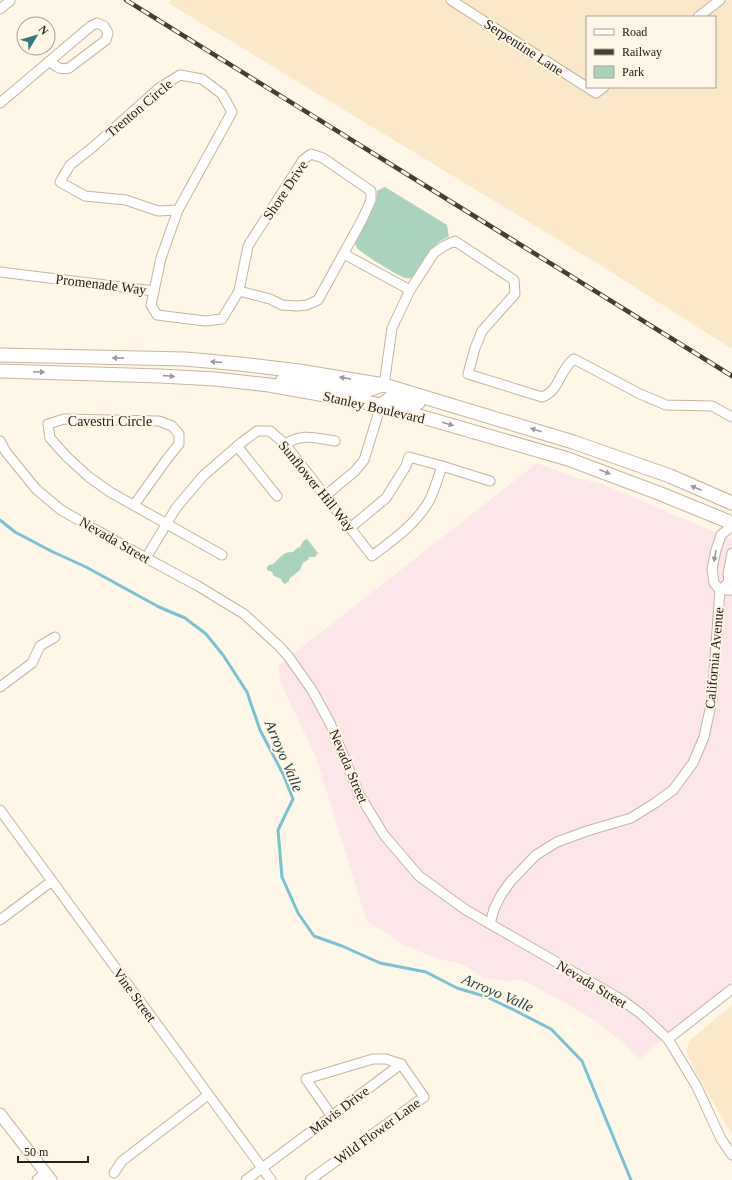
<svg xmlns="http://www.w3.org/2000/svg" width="732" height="1180" font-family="'Times New Roman',serif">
	<rect width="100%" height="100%" fill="#fef6e7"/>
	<!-- built -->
	<g fill="#fae8c8" fill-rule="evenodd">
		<path d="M172,0h560v349l-132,-84 -432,-262zM587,17h128v70h-128z"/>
		<polygon points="732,1005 732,1134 698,1076 688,1056 687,1048 690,1040"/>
	</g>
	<!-- industrial -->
	<polygon fill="#fce6ea" points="537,463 574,477 598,483 637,498 662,510 732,539 732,982 684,1020 640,1059 618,1039 595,1021 571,1006 523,980 507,981 484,978 462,964 438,959 403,945 366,919 316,757 281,684 278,666"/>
	<!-- green -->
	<g fill="#aad3be">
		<path d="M385,187l62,38 2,12c-16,4 -24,24 -33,37 -3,4 -6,5 -11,4 -5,-1 -44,-25 -48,-30 -2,-3 -2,-5 -2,-9 8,-14 23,-32 22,-48z"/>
		<path d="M307,539l11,14 -3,4h-6l-1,3 -5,3 -3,7 -11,9v2l-4,3 -3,-2 -1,-3 -7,-3 -2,-4 -5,-2v-3l2,-2c9,-1 11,-14 24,-13l4,-4 3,-1 3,-6z"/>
	</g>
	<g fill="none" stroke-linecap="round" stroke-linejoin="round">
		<!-- stream -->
		<polyline stroke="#78c2d5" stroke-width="3" points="0,520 15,532 53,552 86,567 159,607 185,618 206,634 223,655 247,692 260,730 283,774 293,799 278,830 282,877 298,913 314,936 342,946 380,963 426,972 457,988 487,997 512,1009 551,1029 582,1061 631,1180"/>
		<!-- minor casing -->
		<g stroke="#c4b69e" stroke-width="11">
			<g id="minor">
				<polyline points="451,0 596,93 604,87"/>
				<polyline points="0,9 10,1"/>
				<polyline points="698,17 720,0"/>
				<polygon points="180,75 202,79 222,94 232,112 178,210 158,211 126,200 85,196 60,182 70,165 93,147 159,88"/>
				<path d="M0,103l91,-77 6,-3 7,3 4,7 -2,7 -37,28c-10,2 -12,-1 -20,-7"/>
				<polyline points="178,210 161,258 151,305 157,315 205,321 222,319 239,291 248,246 303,160 311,154 323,158 371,191 371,200 362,220 318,300 307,305 297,306 282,305 270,299 239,291"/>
				<polyline points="344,254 410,290"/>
				<polyline points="0,272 154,291"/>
				<path d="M384,385l8,-57 18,-38 24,-37 10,-7 11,-5 59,39 1,14 -33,37 -7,17 -7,26 74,23c18,-6 17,-27 32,-38l66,35 26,11 46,1 20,11"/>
				<polyline points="0,441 6,452 36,489 61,510 146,558 198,586 244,614 280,647 288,656 312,690 330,723 359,794 384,835 419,876 466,910 622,1000 641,1014 668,1039 697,1087 721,1139 732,1155"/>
				<path d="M285,444c19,-11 29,-6 50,-3"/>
				<polyline points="237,446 277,496"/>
				<polyline points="325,496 355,471 364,460 381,405"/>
				<polyline points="134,505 167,459 179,444 179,434 172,426 159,421 64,419 48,424 50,438 67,457 89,477 110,492 222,555"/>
				<polyline points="350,528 386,498 406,466 409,457 442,466 490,481"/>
				<path d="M146,558l30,-50 27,-32 38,-33 16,-12h13l15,13 87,112c21,-16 44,-32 57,-55 6,-11 9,-24 13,-35"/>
				<polyline points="720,590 714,583 712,569 716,550 721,535 732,526"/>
				<polyline points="720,590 732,590"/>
				<polyline points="0,687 32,663 40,646 55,637"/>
				<polyline points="0,810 271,1180"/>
				<polyline points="0,920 52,881"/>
				<polyline points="490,924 494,909 501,895 511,881 536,855 557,842 587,831 631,818 655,803 673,790 693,763 704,737 712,700 720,590 729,582 728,574 732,553"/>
				<polyline points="668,1039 732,989"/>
				<polyline points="331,1115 306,1079 373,1059 386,1059 401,1064"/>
				<polyline points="114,1173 122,1161 208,1095"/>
				<polyline points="37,1180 45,1173"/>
				<polyline points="246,1180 401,1064"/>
				<polyline points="310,1180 424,1097 401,1064"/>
			</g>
		</g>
		<!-- tertiary casing -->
		<g stroke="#c4b69e" stroke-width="13">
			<polyline id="tertiary" points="0,1114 51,1180"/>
		</g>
		<!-- secondary casing -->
		<g stroke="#c4b69e" stroke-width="15">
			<g id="secondary">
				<polyline points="0,355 185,359 240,364 299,371 384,385 573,442 670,476 732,503"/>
				<polyline points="0,371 160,376 215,379 269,385 381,405 568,459 661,494 732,523"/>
				<polyline points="282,381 309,382 365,391 382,385"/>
				<polyline points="381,405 389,399 397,399 418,403"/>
			</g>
		</g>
		<!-- minor -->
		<use href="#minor" stroke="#fff" stroke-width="9"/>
		<!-- tertiary -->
		<use href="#tertiary" stroke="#fff" stroke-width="11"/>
		<!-- secondary -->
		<use href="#secondary" stroke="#fff" stroke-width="13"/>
		<!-- rail casing -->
		<g stroke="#443e34" stroke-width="4.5">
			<polyline id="rail" points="126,0 732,376"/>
		</g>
		<!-- rail -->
		<use href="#rail" stroke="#fef6e7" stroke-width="3" stroke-dasharray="9" stroke-linecap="butt"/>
	</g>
	<!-- one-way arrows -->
	<defs><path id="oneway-solid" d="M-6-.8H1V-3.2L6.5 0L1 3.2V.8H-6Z"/></defs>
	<g fill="#9d9b97">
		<use href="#oneway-solid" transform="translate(118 358) rotate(-179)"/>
		<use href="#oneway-solid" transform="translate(216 362) rotate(-176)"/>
		<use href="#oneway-solid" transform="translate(39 372) rotate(2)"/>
		<use href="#oneway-solid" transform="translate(169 376) rotate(4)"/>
		<use href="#oneway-solid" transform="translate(345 378) rotate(-171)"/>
		<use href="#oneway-solid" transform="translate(448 424) rotate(16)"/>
		<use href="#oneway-solid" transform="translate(536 430) rotate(-163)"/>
		<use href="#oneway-solid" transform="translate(605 472) rotate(21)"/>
		<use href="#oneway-solid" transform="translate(696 488) rotate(-157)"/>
		<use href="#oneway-solid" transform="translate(715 556) rotate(101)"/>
	</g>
	<g text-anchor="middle" stroke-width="4" stroke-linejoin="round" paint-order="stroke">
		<!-- street labels -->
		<g font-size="14" fill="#262117" stroke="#fef6e7">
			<text transform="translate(524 47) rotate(33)" y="5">Serpentine Lane</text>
			<text transform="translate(139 108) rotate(-40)" y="5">Trenton Circle</text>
			<text transform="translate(285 190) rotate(-56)" y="5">Shore Drive</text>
			<text transform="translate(101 284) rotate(7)" y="5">Promenade Way</text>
			<text transform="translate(374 407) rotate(13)" y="5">Stanley Boulevard</text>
			<text x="110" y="426">Cavestri Circle</text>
			<text transform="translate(317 486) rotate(51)" y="5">Sunflower Hill Way</text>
			<text transform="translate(115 540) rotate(30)" y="5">Nevada Street</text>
			<text transform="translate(714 658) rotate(-85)" y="5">California Avenue</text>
			<text transform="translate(349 766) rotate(67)" y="5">Nevada Street</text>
			<text transform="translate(592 984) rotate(31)" y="5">Nevada Street</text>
			<text transform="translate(135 995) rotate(54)" y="5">Vine Street</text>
			<text transform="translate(339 1110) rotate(-37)" y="5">Mavis Drive</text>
			<text transform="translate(377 1131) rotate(-36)" y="5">Wild Flower Lane</text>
		</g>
		<!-- water labels -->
		<g font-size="15" font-style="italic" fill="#1c3f48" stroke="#fef6e7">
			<text transform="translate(284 756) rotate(67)" y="5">Arroyo Valle</text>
			<text transform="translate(498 993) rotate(23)" y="5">Arroyo Valle</text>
		</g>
	</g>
	<!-- legend -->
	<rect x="586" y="16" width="130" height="72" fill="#fef6e7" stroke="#a8a194"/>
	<rect x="594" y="29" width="20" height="6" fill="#ffffff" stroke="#a8a194"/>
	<text x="622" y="36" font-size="12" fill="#262117">Road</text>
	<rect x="594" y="49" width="20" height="6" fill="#443e34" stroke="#a8a194"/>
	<text x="622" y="56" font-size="12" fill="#262117">Railway</text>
	<rect x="594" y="66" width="20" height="12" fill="#aad3be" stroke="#a8a194"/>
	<text x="622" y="76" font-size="12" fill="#262117">Park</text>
	<!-- north arrow -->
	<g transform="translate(36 36) rotate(52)"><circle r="19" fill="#fef6e7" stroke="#a8a194"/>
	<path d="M0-3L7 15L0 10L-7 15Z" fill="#337b83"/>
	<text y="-6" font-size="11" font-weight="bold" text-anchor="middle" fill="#262117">N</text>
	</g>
	<!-- scale -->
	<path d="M18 1156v6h70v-6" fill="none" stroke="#262117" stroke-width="2"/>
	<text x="24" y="1156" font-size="12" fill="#262117" stroke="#fef6e7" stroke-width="3" paint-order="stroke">50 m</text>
</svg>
